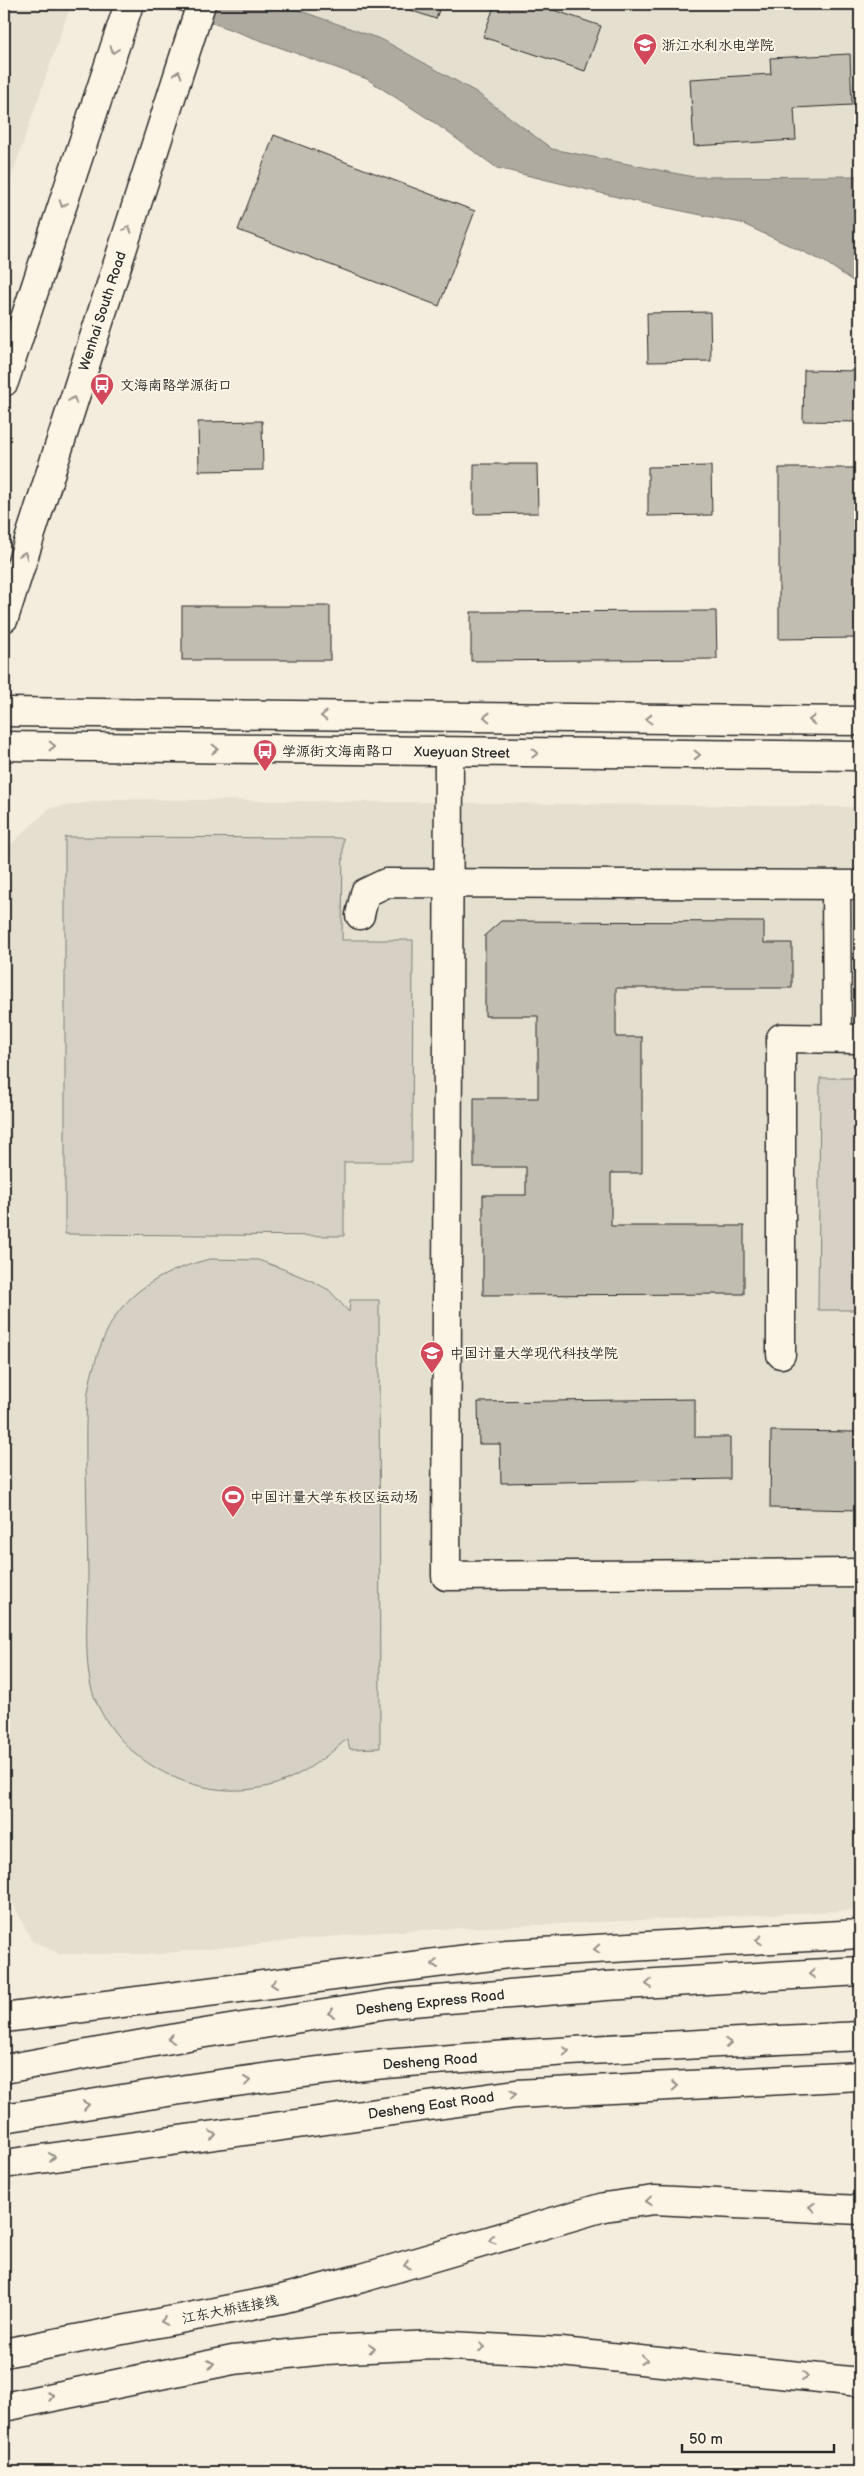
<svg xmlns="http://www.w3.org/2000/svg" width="864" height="2476" font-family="'Balsamiq Sans','LXGW WenKai TC',sans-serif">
	<rect width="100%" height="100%" fill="#f4edde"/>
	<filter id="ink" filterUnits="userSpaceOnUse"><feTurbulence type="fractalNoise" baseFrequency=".02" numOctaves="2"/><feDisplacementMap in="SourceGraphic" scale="10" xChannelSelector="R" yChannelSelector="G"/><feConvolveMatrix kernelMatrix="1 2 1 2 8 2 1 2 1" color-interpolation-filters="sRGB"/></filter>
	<g filter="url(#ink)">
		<!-- built -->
		<g fill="#e5dfd0">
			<polygon points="4,4 71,4 4,198"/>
			<polygon points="281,4 860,4 860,176 694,177 552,149 476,92 383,40"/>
			<polygon points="116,799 860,807 860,1910 380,1932 157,1954 60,1954 32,1941 4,1886 4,863 9,846 50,808"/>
		</g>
		<!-- green -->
		<g fill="#d6d1c4" stroke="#807e78">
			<polygon points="65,837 343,838 342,940 413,940 412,1162 344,1162 344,1236 65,1234"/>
			<polygon points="820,1078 860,1078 860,1310 818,1310"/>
			<path d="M210,1259l48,1 20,7 34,14 17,9 20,22 1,-12h29l1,448 -30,1 -3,-10c-21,18 -44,36 -71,45 -71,22 -153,-17 -181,-85 -13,-31 -7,-90 -7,-125 -1,-35 -1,-70 -2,-105 0,-25 -1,-52 2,-77 4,-22 11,-46 21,-65 20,-39 60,-58 101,-68z"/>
		</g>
		<!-- water -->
		<polygon fill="#afaaa0" stroke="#7a7771" points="160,4 281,4 383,40 476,92 552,149 694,177 860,176 860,286 825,262 741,223 638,202 497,168 432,121 367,79"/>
		<!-- building -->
		<g fill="#c2bdb1" stroke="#2b2b2b">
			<polygon points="392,4 441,4 436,19"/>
			<polygon points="495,4 536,4 601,26 585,71 483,37"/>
			<polygon points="850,54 852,105 794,108 796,140 694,146 690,79 771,74 770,58"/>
			<polygon points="274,135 475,211 439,306 238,230"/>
			<polygon points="710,312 711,361 648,362 647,313"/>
			<polygon points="804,370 860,371 860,422 803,421"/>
			<polygon points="262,421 263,470 199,471 198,422"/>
			<polygon points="474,464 537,464 538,513 474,514"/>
			<polygon points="711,466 712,515 648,516 648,467"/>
			<polygon points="779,468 860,468 860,638 779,639"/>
			<rect x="182" y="606" width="148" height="54"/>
			<polygon points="716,611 717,659 471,661 471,612"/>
			<polygon points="501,921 764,922 764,943 792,943 792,988 616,988 616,1037 642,1037 642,1173 611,1173 611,1226 744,1226 744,1294 483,1295 483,1195 526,1195 526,1167 474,1167 474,1098 538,1098 538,1016 485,1016 485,935"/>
			<polygon points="695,1399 695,1437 730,1437 730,1479 501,1483 500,1444 479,1444 478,1402"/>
			<polygon points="771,1431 860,1432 860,1510 770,1508"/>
		</g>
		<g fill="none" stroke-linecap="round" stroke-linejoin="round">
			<!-- minor casing -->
			<g stroke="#2b2b2b" stroke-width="31">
				<g id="minor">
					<polyline points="449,752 446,1576 860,1573"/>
					<polyline points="836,885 837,1038"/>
					<polyline points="360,915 365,893 386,883 860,885"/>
					<polyline points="781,1354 781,1038 860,1039"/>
				</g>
			</g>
			<!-- major casing -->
			<g stroke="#2b2b2b" stroke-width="31">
				<g id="major">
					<polyline points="4,382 129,4"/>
					<polyline points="4,618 201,4"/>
					<polyline points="4,712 860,721"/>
					<polyline points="4,746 860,756"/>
					<polyline points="4,2018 507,1954 860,1934"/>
					<polyline points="4,2164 516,2094 860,2076"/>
				</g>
			</g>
			<!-- highway casing -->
			<g stroke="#2b2b2b" stroke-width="31">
				<g id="highway">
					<polyline points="4,2069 199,2034 388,2004 606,1986 860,1971"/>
					<path d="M4,2118c126,-20 253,-42 381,-54 158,-13 317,-20 475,-28"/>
					<polyline points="4,2353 282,2299 362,2278 604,2207 654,2200 860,2210"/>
					<polyline points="4,2407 233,2360 325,2350 433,2345 561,2352 860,2382"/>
				</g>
			</g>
			<!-- minor -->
			<use href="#minor" stroke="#fcf5e5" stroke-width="28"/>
			<!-- major -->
			<use href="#major" stroke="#fcf5e5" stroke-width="28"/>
			<!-- highway -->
			<use href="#highway" stroke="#fcf5e5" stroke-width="28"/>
		</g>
		<!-- one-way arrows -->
		<defs><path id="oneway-chevron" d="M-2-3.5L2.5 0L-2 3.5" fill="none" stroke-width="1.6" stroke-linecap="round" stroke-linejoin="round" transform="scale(1.25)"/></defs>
		<g stroke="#949088">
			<use href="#oneway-chevron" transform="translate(114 50) rotate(108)"/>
			<use href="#oneway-chevron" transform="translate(178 74) rotate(-72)"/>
			<use href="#oneway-chevron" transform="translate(63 204) rotate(108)"/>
			<use href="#oneway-chevron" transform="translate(128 229) rotate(-72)"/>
			<use href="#oneway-chevron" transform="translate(73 400) rotate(-72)"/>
			<use href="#oneway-chevron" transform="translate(24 555) rotate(-72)"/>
			<use href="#oneway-chevron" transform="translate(324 716) rotate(-179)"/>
			<use href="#oneway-chevron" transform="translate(487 717) rotate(-179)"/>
			<use href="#oneway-chevron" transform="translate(649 719) rotate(-179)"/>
			<use href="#oneway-chevron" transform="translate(812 720) rotate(-179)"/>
			<use href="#oneway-chevron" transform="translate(52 746) rotate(1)"/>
			<use href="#oneway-chevron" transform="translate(215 749) rotate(1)"/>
			<use href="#oneway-chevron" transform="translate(535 753) rotate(1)"/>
			<use href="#oneway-chevron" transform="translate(697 755) rotate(1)"/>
			<use href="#oneway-chevron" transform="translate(759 1940) rotate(177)"/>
			<use href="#oneway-chevron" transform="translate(597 1949) rotate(177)"/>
			<use href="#oneway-chevron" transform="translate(435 1964) rotate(173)"/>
			<use href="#oneway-chevron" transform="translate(812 1974) rotate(176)"/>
			<use href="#oneway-chevron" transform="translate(274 1984) rotate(173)"/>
			<use href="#oneway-chevron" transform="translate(649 1984) rotate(176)"/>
			<use href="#oneway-chevron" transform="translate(331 2013) rotate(171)"/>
			<use href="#oneway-chevron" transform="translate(171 2039) rotate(170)"/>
			<use href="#oneway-chevron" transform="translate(728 2043) rotate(-3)"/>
			<use href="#oneway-chevron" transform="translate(566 2051) rotate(-4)"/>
			<use href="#oneway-chevron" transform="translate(247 2081) rotate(-7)"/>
			<use href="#oneway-chevron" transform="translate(675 2086) rotate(-3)"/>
			<use href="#oneway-chevron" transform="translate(513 2094) rotate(-6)"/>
			<use href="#oneway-chevron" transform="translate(86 2105) rotate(-9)"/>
			<use href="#oneway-chevron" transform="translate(213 2135) rotate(-8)"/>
			<use href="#oneway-chevron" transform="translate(52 2157) rotate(-8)"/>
			<use href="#oneway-chevron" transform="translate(649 2201) rotate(174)"/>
			<use href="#oneway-chevron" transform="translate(812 2207) rotate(-177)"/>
			<use href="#oneway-chevron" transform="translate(492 2240) rotate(164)"/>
			<use href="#oneway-chevron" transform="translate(407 2265) rotate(163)"/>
			<use href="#oneway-chevron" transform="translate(164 2321) rotate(169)"/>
			<use href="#oneway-chevron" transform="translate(482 2347) rotate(4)"/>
			<use href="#oneway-chevron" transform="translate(372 2348) rotate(-3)"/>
			<use href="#oneway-chevron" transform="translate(644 2360) rotate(6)"/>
			<use href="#oneway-chevron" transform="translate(211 2364) rotate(-11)"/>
			<use href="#oneway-chevron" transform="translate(805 2376) rotate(6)"/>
			<use href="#oneway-chevron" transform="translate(51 2396) rotate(-11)"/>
		</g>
	</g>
	<!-- icons -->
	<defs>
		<g id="university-pin" transform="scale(1.25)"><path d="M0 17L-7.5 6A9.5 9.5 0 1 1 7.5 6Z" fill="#d1495b" stroke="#fcf5e5"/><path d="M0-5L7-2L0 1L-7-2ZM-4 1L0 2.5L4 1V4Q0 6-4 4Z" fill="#fff"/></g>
		<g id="bus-pin" transform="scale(1.25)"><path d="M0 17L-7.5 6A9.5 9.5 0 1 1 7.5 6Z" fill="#d1495b" stroke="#fcf5e5"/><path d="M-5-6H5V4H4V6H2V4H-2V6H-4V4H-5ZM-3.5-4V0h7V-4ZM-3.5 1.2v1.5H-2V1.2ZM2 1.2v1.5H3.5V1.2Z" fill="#fff"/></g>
		<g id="stadium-pin" transform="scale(1.25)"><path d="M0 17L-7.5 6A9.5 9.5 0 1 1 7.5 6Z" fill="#d1495b" stroke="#fcf5e5"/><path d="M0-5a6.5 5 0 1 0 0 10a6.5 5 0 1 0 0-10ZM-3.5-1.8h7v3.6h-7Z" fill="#fff"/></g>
	</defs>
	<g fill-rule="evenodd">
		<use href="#university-pin" x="645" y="45"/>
		<use href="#bus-pin" x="102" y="385"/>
		<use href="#bus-pin" x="265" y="751"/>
		<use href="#university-pin" x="432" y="1353"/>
		<use href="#stadium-pin" x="233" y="1497"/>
	</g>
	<g text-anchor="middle" stroke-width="4" stroke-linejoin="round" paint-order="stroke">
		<!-- poi labels -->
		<g font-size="14" fill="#2b2b2b" stroke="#fcf5e5" text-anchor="start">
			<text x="662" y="50">浙江水利水电学院</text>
			<text x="120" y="390">文海南路学源街口</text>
			<text x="282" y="756">学源街文海南路口</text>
			<text x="450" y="1358">中国计量大学现代科技学院</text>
			<text x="250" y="1502">中国计量大学东校区运动场</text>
		</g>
		<!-- street labels -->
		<g font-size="14" fill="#2b2b2b" stroke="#fcf5e5">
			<text transform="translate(102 311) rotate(-72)" y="5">Wenhai South Road</text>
			<text transform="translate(462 752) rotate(1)" y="5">Xueyuan Street</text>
			<text transform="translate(430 2002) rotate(-6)" y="5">Desheng Express Road</text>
			<text transform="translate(430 2061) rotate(-4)" y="5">Desheng Road</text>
			<text transform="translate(431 2105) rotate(-8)" y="5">Desheng East Road</text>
			<text transform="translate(230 2309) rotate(-11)" y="5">江东大桥连接线</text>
		</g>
	</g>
	<!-- margin -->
	<rect width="864" height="2476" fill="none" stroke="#fcf5e5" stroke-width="20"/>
	<rect x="10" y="10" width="844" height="2456" fill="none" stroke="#2b2b2b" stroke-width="2" filter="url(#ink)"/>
	<!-- scale -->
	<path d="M682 2444v8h152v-8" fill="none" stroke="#2b2b2b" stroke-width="2.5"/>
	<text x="689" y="2444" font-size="15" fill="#2b2b2b" stroke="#fcf5e5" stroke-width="4" paint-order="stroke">50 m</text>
</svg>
